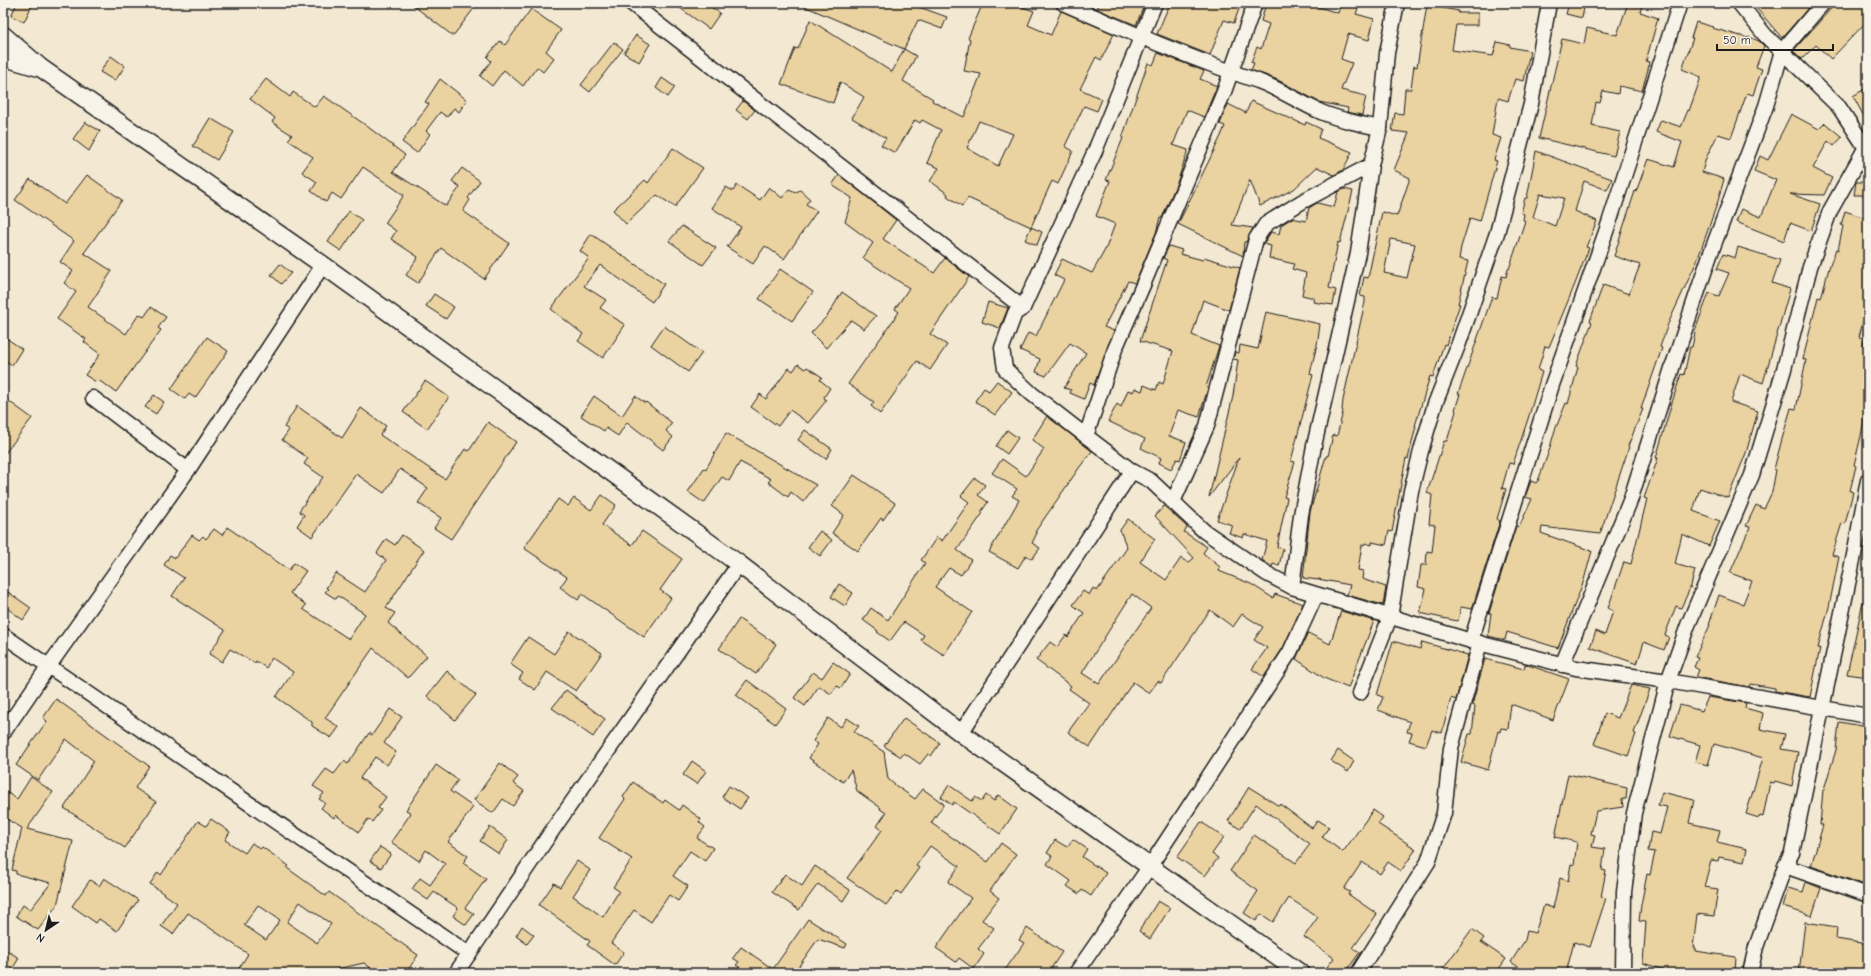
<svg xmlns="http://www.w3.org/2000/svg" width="1871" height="976" font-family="'Comic Neue',sans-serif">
	<rect width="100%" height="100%" fill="#f3e9d3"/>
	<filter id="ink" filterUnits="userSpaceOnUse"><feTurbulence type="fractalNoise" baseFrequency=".025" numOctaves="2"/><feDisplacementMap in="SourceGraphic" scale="8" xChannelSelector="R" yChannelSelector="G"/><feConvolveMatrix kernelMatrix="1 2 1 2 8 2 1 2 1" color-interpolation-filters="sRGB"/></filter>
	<g filter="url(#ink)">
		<!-- building -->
		<g fill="#ebd2a1" stroke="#1c1c1c" fill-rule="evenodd">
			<polygon points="17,3 33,3 24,22 11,16"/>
			<polygon points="410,3 478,3 453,36"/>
			<polygon points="673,3 705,3 720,13 709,29"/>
			<polygon points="797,3 908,3 947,17 942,29 918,20 904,49"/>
			<path d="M983,3h28l23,8 -6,14 23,10 10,-24 53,23 -13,26 -5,-3 -16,32 22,10 -5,12 -13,-5 -19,40 8,5 -15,33 -6,-3 -21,46 11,5 -5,13 -12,-5 6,-13 -63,-29 -6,8 -15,-10 1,-2 -18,-13 9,-13 -12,-5 14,-33 -19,-10 -2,3 -5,-3 -20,33 -14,-8 5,-7 -34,-20 12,-21 -24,-15 -7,21 -52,-19 14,-36 3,1 12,-29 82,52 12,-23 12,7 -13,25 30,18 -1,2 32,16 17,-43 -17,-3 6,-32 -2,-1zM979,121l34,13 -15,32 -31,-18z"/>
			<polygon points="1100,3 1145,3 1136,25 1097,9"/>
			<polygon points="1170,3 1241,3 1234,23 1224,20 1210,55 1157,34"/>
			<polygon points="1266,3 1306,3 1338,13 1341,3 1350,3 1359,6 1356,14 1374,19 1369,40 1348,34 1341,59 1352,63 1341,90 1366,96 1362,115 1347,112 1348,108 1319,102 1278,80 1251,70 1254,63 1251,62 1257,47 1261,49 1269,24 1261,21"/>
			<polygon points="1569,3 1585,3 1582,18 1566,14"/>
			<polygon points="1628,3 1643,3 1640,12 1658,18 1646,61 1650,62 1642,91 1619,86 1618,94 1603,91 1600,103 1596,102 1592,126 1620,132 1614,156 1539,138 1562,39 1584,44 1587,28 1617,35"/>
			<polygon points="1752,3 1802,3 1808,8 1782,38"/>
			<polygon points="1836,3 1868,3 1868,20 1831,59 1816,45 1802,59 1793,51"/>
			<path d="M1427,5l32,6 -1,2h20v12h-22l-4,25 41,6 4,-14 13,3v2l20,4 -6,30 -9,-2 -7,22 -10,-3 -6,37 9,3 -7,22 3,1 -17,60 -10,-3 -9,29 -2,12 9,2 -10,43h2l-14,41 -2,-1 -11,33 -3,-1 -15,50h1l-8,33 -2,-1 -14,74 -3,-1 -3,14 -14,-3v3l-7,-2 -1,2h-2l-4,25 5,1 -1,8 24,8 -3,18 -36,-10 3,-10 -32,-6v1l-15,-2 7,-66 16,-56h2l5,-21 4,1 6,-25 -1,-1 1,-10 22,-98v-5l-5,-1 4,-19 4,1 14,-66 15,4 13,-38 -16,-8 15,-37 -17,-2 3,-18 8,1 2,-25h6l3,-23 3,1zM1391,239l24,5 -8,34 -23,-5z"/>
			<polygon points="531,9 561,30 546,51 554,58 543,72 537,67 523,86 504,70 492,86 480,76 491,61 487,57 500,41 505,45"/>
			<polygon points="1696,22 1713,27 1712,28 1748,38 1749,37 1759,41 1764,46 1756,67 1762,69 1753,95 1747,93 1731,138 1718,134 1706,158 1702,172 1724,179 1718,201 1697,261 1668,324 1660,347 1662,348 1641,409 1643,409 1628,446 1629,447 1600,534 1542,527 1541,533 1592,551 1584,580 1558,648 1507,632 1505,640 1488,636 1491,613 1489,613 1516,526 1519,527 1532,499 1525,497 1531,481 1536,483 1538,481 1549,451 1555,430 1566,403 1568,404 1578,367 1576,366 1592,322 1590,321 1603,285 1629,294 1640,265 1614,256 1635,191 1636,192 1648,159 1674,167 1682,142 1656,132 1661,120 1681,127 1688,110 1689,111 1701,77 1682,69 1693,38 1691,38"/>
			<polygon points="636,35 650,44 639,62 624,53"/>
			<polygon points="614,42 623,49 590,92 581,85"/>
			<polygon points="1158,53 1204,71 1200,79 1217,86 1204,117 1187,110 1173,145 1188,150 1178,180 1162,218 1160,217 1156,233 1135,283 1128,281 1104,327 1114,331 1094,385 1090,383 1084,399 1070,393 1071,390 1064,388 1086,353 1070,343 1046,376 1036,372 1040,359 1020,350 1028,333 1036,336 1064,280 1054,275 1062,259 1092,273 1106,248 1115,224 1096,216 1110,181 1106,180 1123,138 1122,138 1148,63 1153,65"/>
			<polygon points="111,56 125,66 115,81 100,72"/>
			<polygon points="662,78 675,87 668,97 656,88"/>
			<polygon points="266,79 290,97 293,92 315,107 324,96 364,124 405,155 393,172 446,206 460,187 452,181 462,168 480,181 468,198 470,200 463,211 509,243 484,279 441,248 418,283 406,275 418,257 391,239 396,231 385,223 404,195 363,167 341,199 332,193 326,202 311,191 317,182 302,172 313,157 288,140 292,135 272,122 275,118 250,99"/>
			<polygon points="440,79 467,100 459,112 454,108 447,117 440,112 426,131 430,134 417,153 402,142 429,104 425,102"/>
			<polygon points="1868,87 1868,124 1853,96"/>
			<polygon points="743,101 755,110 748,119 736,110"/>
			<polygon points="1251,101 1305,125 1306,122 1321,129 1318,138 1352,152 1343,170 1334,175 1317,167 1294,189 1260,206 1250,180 1232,225 1253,228 1246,242 1244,242 1243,256 1178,224 1221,136 1225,126 1220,124 1228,104 1246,113"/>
			<polygon points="1791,114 1819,129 1825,123 1842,137 1834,146 1828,141 1813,168 1832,178 1824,195 1790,194 1820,204 1811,231 1790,223 1784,241 1736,222 1741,209 1761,217 1776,180 1754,171 1760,156 1768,160"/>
			<polygon points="210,118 234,132 217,160 193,146"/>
			<polygon points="85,122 100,131 89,151 73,139"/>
			<polygon points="673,148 703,168 675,207 657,195 626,224 613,210 645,180 648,183"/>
			<path d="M1536,151l76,28 -5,11 -23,-9 -9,30 22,10 -11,26 3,1 -16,41 -24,58 -4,-1 -7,24 4,2 -14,47 -15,45 -4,-1 -7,25 4,1 -9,30 3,2 -28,88 -11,-2 -3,14 -16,-3 -22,-5 6,-24 -8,-2 3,-22h5l1,-14 5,1 3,-27 -6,-1 3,-29 -5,-2 17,-52h3l9,-30 -1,-1 5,-16h-2l34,-97 5,1 5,-22 4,1 2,-8h1l16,-48 -2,-1 1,-6 -3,-1 4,-15h2zM1540,194l24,4 -9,28 -22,-9z"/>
			<polygon points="87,175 122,200 84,253 112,271 88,307 126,334 139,314 144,317 151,307 166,317 158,328 161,330 116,392 98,380 96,382 85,375 100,354 84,342 86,339 57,319 76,292 64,283 73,271 60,262 74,241 15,200 30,179 65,204"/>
			<polygon points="839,175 896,220 883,239 934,273 945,258 969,277 930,334 947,345 930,370 917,361 880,414 871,406 874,402 848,384 899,312 895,309 909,288 863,258 873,243 845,222 852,198 832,185"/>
			<polygon points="1856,182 1868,182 1868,195 1854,195"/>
			<polygon points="737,185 760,200 769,187 782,198 789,189 796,192 800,190 810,199 806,204 817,211 784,259 765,246 753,264 727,247 741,227 712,208 726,187 733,191"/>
			<polygon points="1344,189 1353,191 1340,243 1338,242 1329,288 1336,290 1333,305 1313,302 1314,298 1302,295 1306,273 1292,269 1294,264 1269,258 1271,246 1263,244 1271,232 1279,234 1281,225 1292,218 1306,221 1309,208 1317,203 1334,207 1338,192"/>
			<polygon points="349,211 362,220 341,251 328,242"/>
			<polygon points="1845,211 1868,219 1868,311 1866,310 1859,337 1865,338 1863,346 1868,348 1868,398 1861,436 1854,465 1856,466 1850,491 1853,492 1845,524 1842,523 1832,555 1839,557 1829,607 1818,648 1820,648 1810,697 1775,691 1775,688 1763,686 1750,684 1749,687 1696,677 1699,670 1694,667 1698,658 1695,657 1710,625 1709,625 1719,595 1743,604 1752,581 1730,573 1750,527 1746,526 1756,505 1764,509 1772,492 1776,470 1774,469 1782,439 1791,408 1796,409 1806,360 1803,359 1818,297 1821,298 1829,268 1836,249 1838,250 1843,226 1841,225"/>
			<polygon points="682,226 716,248 703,265 669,241"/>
			<polygon points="591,234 664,284 652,302 600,265 584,286 606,300 600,308 625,325 603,358 578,341 583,334 551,309 589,258 580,251"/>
			<polygon points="1169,246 1182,250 1180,254 1203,260 1204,257 1240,268 1229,310 1203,300 1192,335 1219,346 1206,387 1208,388 1199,417 1178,410 1169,436 1186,442 1180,460 1177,459 1171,469 1159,463 1161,458 1141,448 1145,439 1108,421 1117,404 1121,407 1128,390 1133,392 1135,388 1142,391 1144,385 1156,390 1159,382 1163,384 1173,351 1140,341 1167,260 1163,258"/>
			<polygon points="1738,247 1780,260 1772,283 1790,289 1763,383 1740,374 1731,402 1758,411 1746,453 1728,498 1700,488 1693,511 1720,521 1709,546 1682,534 1675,564 1695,570 1691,586 1681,608 1676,606 1665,635 1669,637 1664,650 1644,642 1637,664 1590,647 1596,631 1605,635 1613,611 1608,608 1624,562 1631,564 1647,499 1644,498 1658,458 1656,458 1670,409 1681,374 1684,375 1690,347 1692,347 1696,328 1709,293 1719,296 1729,273 1717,269 1723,254 1735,258"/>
			<polygon points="280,264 291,273 281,284 271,275"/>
			<polygon points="780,269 813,292 792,321 759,299"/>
			<polygon points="842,292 876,316 864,329 851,320 826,348 811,333 828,315"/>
			<polygon points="434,294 454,307 446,319 426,306"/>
			<polygon points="988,302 1008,308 1000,328 982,322"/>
			<polygon points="1266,312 1320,324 1318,340 1310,374 1313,375 1291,461 1295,462 1284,497 1287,498 1277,547 1283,549 1279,566 1273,564 1272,567 1262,560 1267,541 1244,534 1243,538 1229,533 1232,525 1217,520 1239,458 1209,497 1233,396 1238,360 1233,359 1235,352 1239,353 1240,345 1258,349"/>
			<polygon points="664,326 702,353 688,372 651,345"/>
			<polygon points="3,336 22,349 12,365 3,359"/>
			<polygon points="207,337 228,351 195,398 189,394 185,399 171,389"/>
			<polygon points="798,364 805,369 807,367 822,377 820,380 830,388 824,397 826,401 808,423 790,410 778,426 751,407 760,394 766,399 789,368 793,371"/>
			<polygon points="425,381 449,397 427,429 403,412"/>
			<polygon points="997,381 1012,392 995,415 975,401 984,388 989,391"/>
			<polygon points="154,395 164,402 156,414 145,407"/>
			<polygon points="594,396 622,416 635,396 645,403 646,402 672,423 666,431 673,437 663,450 627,422 618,436 606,428 604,431 581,416"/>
			<polygon points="3,397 32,418 3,456"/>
			<polygon points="297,406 342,438 361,408 386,426 380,435 445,479 465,449 469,451 488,422 516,442 451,539 434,528 441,518 418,503 428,488 400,469 384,493 356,474 312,537 297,526 304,515 299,511 323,477 304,464 308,458 282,440 289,430 284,427"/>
			<polygon points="1047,416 1092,451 1079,468 1035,532 1037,533 1032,543 1040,548 1032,559 1026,555 1018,568 989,552 1019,500 1012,496 1017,489 992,473 1002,459 1026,476 1044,449 1032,440"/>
			<polygon points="805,430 832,449 826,459 798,440"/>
			<polygon points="1007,430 1018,438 1007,454 996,446"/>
			<polygon points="726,433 816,485 803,502 791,492 788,497 768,482 771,479 740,462 729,481 722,477 704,503 688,492 704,468 706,469"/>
			<polygon points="854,475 895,503 883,520 881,518 858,551 832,533 844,515 832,506"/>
			<polygon points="975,478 985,485 978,495 988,502 981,512 983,513 957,550 971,560 961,575 949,568 935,587 972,612 944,655 921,640 924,635 904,622 890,641 877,632 878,631 863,620 871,608 888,620 925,563 921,560 937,537 942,541 969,502 961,496"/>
			<polygon points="602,495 616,505 602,525 632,545 642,531 682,559 660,590 671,598 644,637 582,594 578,600 560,587 567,577 524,548 558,499 568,506 574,498 591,510"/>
			<path d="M1164,506l23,21 -3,5 23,15 -4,6 17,14 -1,4 32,13 22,14 2,-4 28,10 -20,44 -19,29 -12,-8 15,-21 -13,-8 9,-13 -21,-13 -9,13 -23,-17 -49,73 -3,-2 -9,12 -16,-11 -43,65 -22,-15 21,-29 -20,-14 2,-3 -35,-26 14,-18 7,5 9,-12 2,2 16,-24 -11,-8 10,-14 6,4 4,-7 4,3 30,-43 -7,-18 8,-11 27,20 -15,23 26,18 15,-22 7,5 6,-5 -39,-42zM1132,594l19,14 -52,76 -17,-11z"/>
			<polygon points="227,527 289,570 294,563 306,571 290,593 306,605 303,609 349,639 365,614 338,596 336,599 325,592 328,589 326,588 336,573 365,592 386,560 377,553 386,539 395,545 402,535 424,550 386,608 395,613 388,623 427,656 408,678 373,648 325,718 339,727 331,738 312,726 312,722 276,697 293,672 272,658 266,668 256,661 255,663 230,649 222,662 209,654 225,630 172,596 184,578 164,565 170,555 175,558 192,535 199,540 203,536 206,539 214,529 222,535"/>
			<polygon points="820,531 832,540 820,556 808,547"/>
			<polygon points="839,584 853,593 845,606 831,597"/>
			<polygon points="8,592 31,608 23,620 3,605 3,599"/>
			<polygon points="1863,602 1868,603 1868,677 1847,674"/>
			<polygon points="1341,611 1374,621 1348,688 1324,678 1296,659 1308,633 1330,644"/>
			<polygon points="739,619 776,644 756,674 719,649"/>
			<polygon points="569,631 602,653 576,691 547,672 535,690 519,679 523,673 510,664 528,637 554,654"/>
			<polygon points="1393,641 1420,649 1422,642 1468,655 1456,700 1451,698 1442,733 1432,730 1426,746 1409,741 1412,733 1407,732 1410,722 1378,710 1383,697 1377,695"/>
			<polygon points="1485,659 1524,669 1525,664 1569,679 1553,720 1511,704 1508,729 1501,728 1500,732 1498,731 1488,770 1461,762 1469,734 1472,734 1475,706 1472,705"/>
			<polygon points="833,662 850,674 841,688 837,686 831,694 819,686 805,706 794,698 813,672 822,678"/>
			<polygon points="447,671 476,695 455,720 427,696"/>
			<polygon points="747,680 786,709 775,724 736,695"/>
			<polygon points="1631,685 1650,689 1634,733 1636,734 1628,756 1594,744 1605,713 1618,718"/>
			<polygon points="566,690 605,719 593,737 552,708"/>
			<polygon points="1708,697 1746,703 1745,708 1763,713 1760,729 1785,734 1781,749 1798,752 1792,786 1775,781 1774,783 1770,782 1763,817 1760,816 1759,818 1746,814 1763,758 1714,744 1708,765 1695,762 1700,745 1670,736 1680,705 1702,711"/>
			<polygon points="56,699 149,766 135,788 156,802 125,848 64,808 94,761 66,739 38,780 16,765 47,721 43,718"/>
			<polygon points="390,709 402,717 384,743 396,752 387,765 375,757 360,778 386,797 378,808 381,810 372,822 368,819 359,832 336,815 334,818 321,808 325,803 319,799 324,793 313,786 326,769 334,774 344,761 348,764 369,733 372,735"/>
			<polygon points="828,718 841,727 847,718 859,726 854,732 884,752 888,779 895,785 915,799 923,789 944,804 931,823 988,862 1001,843 1016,854 990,891 999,898 982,920 994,928 978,949 984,954 974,969 959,958 956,962 936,948 971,898 948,882 959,866 930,846 916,866 920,868 901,894 897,891 886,905 847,878 882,830 877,826 886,813 880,809 881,808 857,791 851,770 843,782 809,758 818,744 813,741"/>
			<polygon points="904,718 940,743 931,756 928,754 920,764 904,753 901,757 884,746"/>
			<polygon points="1839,722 1868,727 1868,886 1811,866 1823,825 1820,825 1823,789 1824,789 1836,750"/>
			<polygon points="1338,750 1354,761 1348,772 1331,761"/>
			<polygon points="692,761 706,771 697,784 683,775"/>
			<polygon points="500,763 518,777 513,783 524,791 513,806 503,799 493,813 474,800"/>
			<polygon points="436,765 458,780 450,791 473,807 448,842 468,856 463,863 486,879 465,908 474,914 466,925 453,916 458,908 434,892 428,900 412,889 420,878 430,885 445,864 426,850 419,861 391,842 411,813 406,810"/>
			<polygon points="1568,774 1627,788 1626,799 1622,799 1623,807 1596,811 1591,834 1595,835 1592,847 1605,849 1602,870 1606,871 1601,897 1606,898 1590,947 1574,942 1566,973 1537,973 1530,969 1527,973 1511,962 1525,940 1527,931 1535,933 1544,905 1553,908 1560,878 1568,881 1571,864 1574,865 1577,842 1555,837"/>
			<polygon points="31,777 53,792 27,829 73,841 57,905 38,930 16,916 23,905 30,910 51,883 16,874 16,871 12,870 22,828 3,817 3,790 17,799"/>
			<polygon points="633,782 663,803 665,800 679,810 682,805 701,819 699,822 705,827 697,838 713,848 705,861 690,851 673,876 688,886 678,901 669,895 651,922 634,910 611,943 624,952 615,965 587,945 590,941 539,905 554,883 560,887 577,861 590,870 573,896 603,917 619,891 613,887 632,859 599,838 625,799 623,797"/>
			<polygon points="949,785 972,801 975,797 982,801 986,795 994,801 998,795 1017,809 1000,834 954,802 952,805 941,797"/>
			<polygon points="729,786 748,798 740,809 722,797"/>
			<polygon points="1249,787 1279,806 1280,804 1312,828 1318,820 1329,827 1322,837 1343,852 1373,810 1383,817 1378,824 1416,849 1401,871 1388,862 1380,874 1362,862 1344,889 1350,892 1348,894 1377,914 1353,948 1360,952 1345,973 1335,973 1327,967 1334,958 1304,937 1318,917 1289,898 1273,922 1261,914 1256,921 1244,913 1258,891 1230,871 1254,835 1296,863 1310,844 1256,804 1240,829 1228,821"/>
			<polygon points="1662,792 1694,800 1689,823 1720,830 1717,842 1747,849 1744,862 1719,857 1718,861 1711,860 1704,887 1718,889 1714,916 1697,914 1693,948 1695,948 1695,951 1736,957 1735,973 1663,973 1664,970 1643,963 1646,922 1639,921 1641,905 1647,874 1650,875 1655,852 1648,851 1651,832 1660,834 1667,807 1658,805"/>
			<path d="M211,819l19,13 -5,8 20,13 7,-10 8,6 2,-2 27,19 -2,2 39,28 3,-4 89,63 -12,18h-28l-14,-10 -27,6 -3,4h-98l12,-19 -60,-41 -15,21 -12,-8 16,-23 -27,-19 8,-12 3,3 37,-54 8,5zM300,902l31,22 -14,19 -30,-21zM258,905l22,15 -14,20 -22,-15z"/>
			<polygon points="1201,822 1224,837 1212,854 1218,858 1205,876 1177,857"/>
			<polygon points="490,827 508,840 499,854 480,841"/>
			<polygon points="1073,839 1087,849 1082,857 1106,873 1091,896 1082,890 1079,894 1067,886 1071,881 1047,864 1052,856 1047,853 1055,840 1067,847"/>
			<polygon points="380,847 391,854 381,868 370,861"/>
			<polygon points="815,866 850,890 843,901 818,884 799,910 772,892 785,874 802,886"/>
			<polygon points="104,878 138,900 117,931 99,919 96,923 72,906 90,880 99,886"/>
			<polygon points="1806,882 1821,888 1812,916 1783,907 1788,888 1803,892"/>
			<polygon points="1158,901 1170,908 1150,939 1139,931"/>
			<polygon points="808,919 847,944 845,948 818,939 794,973 748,973 736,965 739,962 733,958 741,947 773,969"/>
			<polygon points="1805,922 1837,927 1836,939 1867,944 1862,973 1842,973 1828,971 1827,973 1799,973"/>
			<polygon points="522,926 534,935 527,944 516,936"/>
			<polygon points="1027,928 1062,952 1048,973 1003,973 1024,943 1019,940"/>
			<polygon points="1472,929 1484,938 1481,942 1506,959 1496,973 1440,973"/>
			<polygon points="3,948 19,958 10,973 3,973"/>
		</g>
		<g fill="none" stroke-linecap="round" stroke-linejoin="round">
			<!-- minor casing -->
			<g stroke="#1c1c1c" stroke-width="17">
				<g id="minor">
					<polyline points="631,3 1023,308"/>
					<path d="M1063,3c64,28 128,56 195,78 22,8 42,22 63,31 19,8 39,12 59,16"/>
					<polyline points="1155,3 1095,151 1023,308 1015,313 1002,348 1005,369 1032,394 1086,436 1132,471 1151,481 1204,531 1267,574 1292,587 1471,641 1576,668 1668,681 1868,716"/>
					<polyline points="1739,3 1765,35 1839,107 1868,151"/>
					<polyline points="93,398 188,470"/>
					<polyline points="1086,436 1115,349 1143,285 1224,92 1255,3"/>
					<polyline points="1173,502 1207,426 1256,239 1266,224 1303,201 1371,165"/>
					<polyline points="1292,587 1301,515 1314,446 1358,253 1371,165 1380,128 1387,53 1397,3"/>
					<polyline points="3,635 469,954"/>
					<polyline points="1471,641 1552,385 1609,223 1680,3"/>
					<polyline points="1562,665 1630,501 1673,365 1710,255 1766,106 1782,51 1823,3"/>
					<polyline points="1360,693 1390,617 1411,491 1421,451 1435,404 1459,343 1497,233 1531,104 1549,3"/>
					<polyline points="3,733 48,667 188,470 323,265"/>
					<polyline points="961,733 1132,471"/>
					<polyline points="1785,866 1792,853 1854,555 1868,480"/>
					<polyline points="456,973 556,825 739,564"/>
					<polyline points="1076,973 1150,866 1290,652 1316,595"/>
					<polyline points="1358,973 1428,862 1444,813 1451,748 1480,643"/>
					<polyline points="1623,973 1624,892 1634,813 1668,681 1688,625 1752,475 1784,369 1810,267 1830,211 1866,147"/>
					<polyline points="1750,973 1756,947 1785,866 1868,895"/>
				</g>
			</g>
			<!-- tertiary casing -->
			<g stroke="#1c1c1c" stroke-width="20">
				<g id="tertiary">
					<polyline points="3,35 41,68 323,265 739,564 961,733 1300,973"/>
					<polyline points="3,57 37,67"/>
				</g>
			</g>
			<!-- minor -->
			<use href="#minor" stroke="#f7f3e8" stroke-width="14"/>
			<!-- tertiary -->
			<use href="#tertiary" stroke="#f7f3e8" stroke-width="17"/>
		</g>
	</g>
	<!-- margin -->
	<rect width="1871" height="976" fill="none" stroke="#f7f3e8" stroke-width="16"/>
	<rect x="8" y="8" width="1855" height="960" fill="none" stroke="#1c1c1c" stroke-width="1.5" filter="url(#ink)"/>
	<!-- north arrow -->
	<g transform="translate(46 930) rotate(215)" stroke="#f7f3e8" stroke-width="3" paint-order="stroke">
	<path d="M0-3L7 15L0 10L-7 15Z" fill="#1c1c1c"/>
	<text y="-6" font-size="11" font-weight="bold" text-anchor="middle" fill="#1c1c1c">N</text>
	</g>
	<!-- scale -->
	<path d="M1717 44v6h116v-6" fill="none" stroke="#1c1c1c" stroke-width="2"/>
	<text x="1723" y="44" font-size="12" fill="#1c1c1c" stroke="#f7f3e8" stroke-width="3" paint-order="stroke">50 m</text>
</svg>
